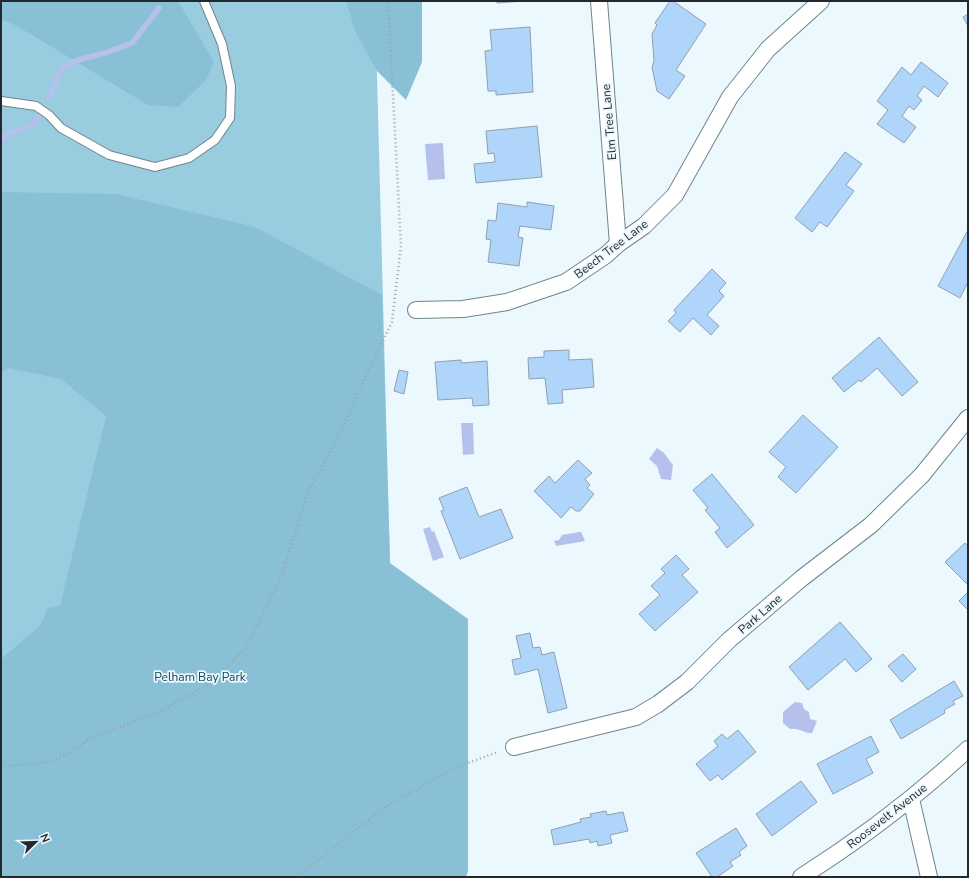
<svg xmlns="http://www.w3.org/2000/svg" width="969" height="878" font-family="'Nunito Sans',sans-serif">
	<rect width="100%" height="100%" fill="#ebf8fe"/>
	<!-- green -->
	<polygon fill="#9accdf" points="1,1 375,1 390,563 1,877"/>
	<!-- forest -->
	<g fill="#8ac0d6">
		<polygon points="1,1 178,1 214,62 206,80 178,107 148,105 17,26 1,19"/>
		<polygon points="346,1 422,1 422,62 406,100 377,71 356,33"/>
		<polygon points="1,192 116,194 255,227 382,295 390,563 468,619 468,871 466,877 1,877 1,659 40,626 48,608 60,606 106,416 61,379 8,368 1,372"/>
	</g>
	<!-- water -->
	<g fill="#b4c1ed">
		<polygon points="443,143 445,179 428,180 425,144"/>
		<polygon points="461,423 473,423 474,454 463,455"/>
		<polygon points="657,448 664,453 673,465 671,480 661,479 657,466 649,459"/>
		<polygon points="430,527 432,532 434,531 444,557 433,561 423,529"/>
		<polygon points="579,532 581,532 585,541 556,546 554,541 559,540 562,535"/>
		<path d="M795,702l7,1 2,6 5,3 1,7 7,2 -5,12c-7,1 -13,-6 -22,-4l-7,-6v-11z"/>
	</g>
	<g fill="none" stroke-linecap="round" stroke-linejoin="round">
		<!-- stream -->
		<g stroke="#b4c1ed" stroke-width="5.5">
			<polyline points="49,97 62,68 78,60 105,53 132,43 159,8"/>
			<polyline points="1,141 7,134 35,124 39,116"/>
		</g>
	</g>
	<!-- building -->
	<g fill="#b0d5fa" stroke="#91a0ae">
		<polygon points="497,1 524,1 497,3"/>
		<polygon points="670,1 673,1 706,24 676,70 685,76 669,99 657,91 652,67 654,61 652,34 657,25 655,23"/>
		<polygon points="968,14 968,26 963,17"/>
		<polygon points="530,27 533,92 496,95 496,91 488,91 485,51 492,50 490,30"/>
		<polygon points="921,62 948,83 938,97 924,86 917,96 922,100 914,110 909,106 902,116 916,127 904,143 877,124 888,110 877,101 902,67 911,75"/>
		<polygon points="537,126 542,177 476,183 474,164 495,162 494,153 488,154 486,131"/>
		<polygon points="845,152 862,164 846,185 854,191 827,227 820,222 812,232 795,218"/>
		<polygon points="527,202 554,206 551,230 520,226 518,237 523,238 519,266 488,262 491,240 486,239 488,220 496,221 498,203 527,207"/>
		<polygon points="968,230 968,282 960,298 938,286"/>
		<polygon points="712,269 726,283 719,291 724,296 707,315 719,326 711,335 693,318 680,332 668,321 676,313 674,310"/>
		<polygon points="879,337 918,382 902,396 877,368 861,382 859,380 844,392 832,378"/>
		<polygon points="569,350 569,360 592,359 594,387 562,390 563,403 548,404 545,378 529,379 528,358 544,357 544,351"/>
		<polygon points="461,360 461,363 487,361 489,405 473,406 472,398 438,400 435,362"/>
		<polygon points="399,370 408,372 404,394 394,391"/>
		<polygon points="803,415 838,447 796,493 778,477 786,467 769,452"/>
		<polygon points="578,460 592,473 585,479 590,485 587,488 594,494 580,511 576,511 571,507 561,518 534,491 549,476 555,483"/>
		<polygon points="712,474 754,525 727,548 715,532 720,528 705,510 708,508 693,490"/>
		<polygon points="467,487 479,517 501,509 513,538 460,559 441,511 444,510 439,498"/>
		<polygon points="965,543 968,546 968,585 945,562"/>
		<polygon points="676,555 689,569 682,575 698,592 655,631 639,614 660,595 651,586 665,573 661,569"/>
		<polygon points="968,592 968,610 959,601"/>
		<polygon points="840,622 872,659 856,672 845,659 808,690 789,667"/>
		<polygon points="530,633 533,648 540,647 542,655 554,652 567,708 548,713 538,669 515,675 512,660 521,658 516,636"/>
		<polygon points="903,654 916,669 902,682 888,666"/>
		<polygon points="954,681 963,696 953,701 955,704 944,710 945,713 901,739 890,720"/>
		<polygon points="738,730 756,752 722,780 718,775 710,781 696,764 718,746 714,741 722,734 727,739"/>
		<polygon points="871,736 879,752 866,759 873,773 833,794 817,764"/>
		<polygon points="801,781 817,802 772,836 756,814"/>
		<polygon points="606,811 607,815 623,812 628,831 610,835 612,843 598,846 597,841 590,843 589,839 554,845 551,830 581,822 580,819 591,817 590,814"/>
		<polygon points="736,828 747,846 739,852 741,855 730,862 733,866 717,877 712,877 696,853"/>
	</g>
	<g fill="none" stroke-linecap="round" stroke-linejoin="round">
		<!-- service casing -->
		<g stroke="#70858d" stroke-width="10">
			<polyline id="service" points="1,101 36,106 49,115 61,128 109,155 155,167 189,158 215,140 230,118 231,86 222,44 204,1"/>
		</g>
		<!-- minor casing -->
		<g stroke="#70858d" stroke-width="18">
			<g id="minor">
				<polyline points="599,1 618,244"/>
				<polyline points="416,310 463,309 507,302 566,282 606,255 618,244 644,226 675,195 730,97 768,49 821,1"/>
				<polyline points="514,747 636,717 658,704 687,682 729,640 802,578 871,525 922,475 968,418"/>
				<polyline points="911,799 929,877"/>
				<path d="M801,877c60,-38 115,-80 167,-128"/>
			</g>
		</g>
		<!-- path -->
		<g stroke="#99a4a9" stroke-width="2.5" stroke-dasharray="1 3" stroke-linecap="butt">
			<polyline points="1,767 48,762 71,752 90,738 159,712 208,685 245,649 282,575 307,494 342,430 369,369 392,322 401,246 388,1"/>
			<polyline points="296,877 384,808 454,768 498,752"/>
		</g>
		<!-- service -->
		<use href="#service" stroke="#fff" stroke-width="8"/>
		<!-- minor -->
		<use href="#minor" stroke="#fff" stroke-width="16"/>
	</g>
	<g text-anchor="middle" stroke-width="3.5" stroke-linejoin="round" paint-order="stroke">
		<!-- street labels -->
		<g font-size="12" fill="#21292d" stroke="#ebf8fe">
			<text transform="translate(609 122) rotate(-95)" y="4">Elm Tree Lane</text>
			<text transform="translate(611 249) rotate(-37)" y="4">Beech Tree Lane</text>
			<text transform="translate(760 614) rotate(-41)" y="4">Park Lane</text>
			<text transform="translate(887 816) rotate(-38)" y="4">Roosevelt Avenue</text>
		</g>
		<!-- park labels -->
		<g font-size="12" fill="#144453" stroke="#ebf8fe">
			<text x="200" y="681">Pelham Bay Park</text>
		</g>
	</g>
	<!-- border -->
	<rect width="969" height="878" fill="none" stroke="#21292d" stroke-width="4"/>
	<!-- north arrow -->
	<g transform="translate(36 842) rotate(67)" stroke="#ebf8fe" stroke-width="3" paint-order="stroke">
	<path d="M0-3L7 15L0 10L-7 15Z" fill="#21292d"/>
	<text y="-6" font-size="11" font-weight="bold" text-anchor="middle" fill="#21292d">N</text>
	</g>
</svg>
